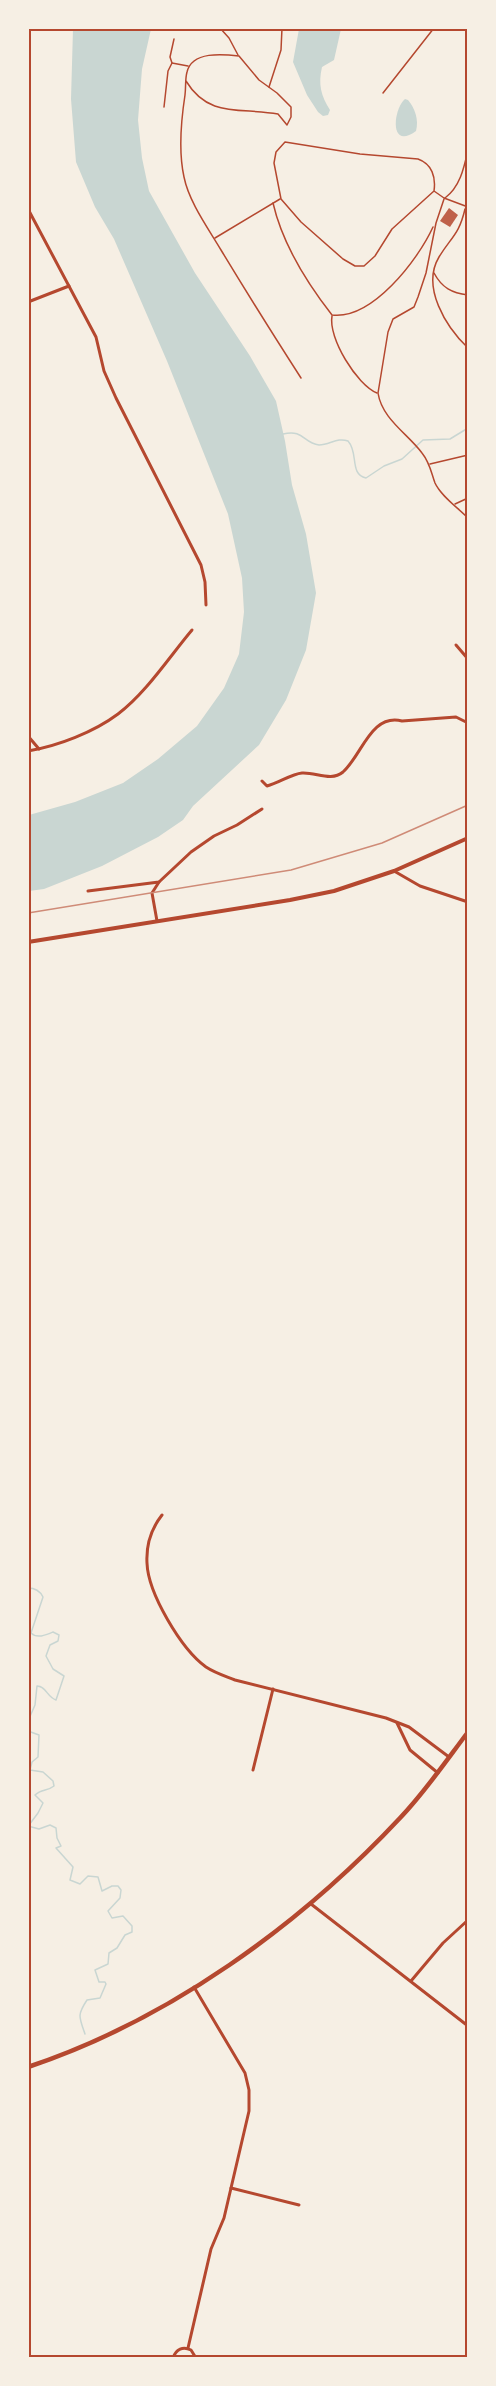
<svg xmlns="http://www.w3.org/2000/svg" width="496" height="2386" font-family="'DejaVu Sans',sans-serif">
	<rect width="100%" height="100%" fill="#f6efe4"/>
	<!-- water -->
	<g fill="#c9d6d2">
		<polygon points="73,29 151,29 142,69 138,120 142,158 149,191 195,273 250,356 276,401 285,441 292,485 306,534 316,593 306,650 286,700 259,745 193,806 183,820 158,837 102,866 44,889 29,891 29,815 75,802 123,783 158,759 197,726 224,688 239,654 244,612 242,578 228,514 167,361 114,239 95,207 76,162 71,99"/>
		<path d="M299,29h42l-7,31 -12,7c-4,17 -1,29 8,43l-2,5 -5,1 -5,-4 -11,-17 -14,-33z"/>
		<path d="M405,99l3,1c7,8 11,20 8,31 -27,20 -23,-22 -11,-32z"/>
	</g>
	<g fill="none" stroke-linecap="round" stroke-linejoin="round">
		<!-- stream -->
		<g stroke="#c9d6d2" stroke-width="1.5">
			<path d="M283,434c21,-5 20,9 36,11 11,0 18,-8 29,-4 11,12 1,33 18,37l18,-12 18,-7 21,-19 27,-1 18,-11"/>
			<path d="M28,1588c8,0 12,3 15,9l-12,36c6,6 15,2 22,-1l6,3 -1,6 -8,4 -4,11 7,13 11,7 -8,24c-9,-3 -10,-14 -19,-14l-2,19 -7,16"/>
			<path d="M28,1731l11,4 -1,22 -6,5 -2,8 13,2 10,9 1,5c-6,5 -13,3 -19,9l8,8 -5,10 -9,12"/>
			<path d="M28,1826l11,3 11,-4 6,3 1,10 4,8 -5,2 17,19 -3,13 10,4 8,-8 10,1 4,14 10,-5h6l3,4 -1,8 -12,13 4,7 11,-2 9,10v6l-7,3 -8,13 -8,5 -1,11 -13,6 4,12h6l1,2 -6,14 -13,2c-10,15 -8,17 -2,34"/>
		</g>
	</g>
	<!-- building -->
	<polygon fill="#bf614a" points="449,208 458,215 450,227 440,221"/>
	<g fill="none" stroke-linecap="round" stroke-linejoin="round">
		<!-- service -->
		<g stroke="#b5482f" stroke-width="1.5">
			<polyline points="220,28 229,38 238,55"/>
			<polyline points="174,39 170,57 172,63 188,66"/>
			<path d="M186,81c23,38 56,26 92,33l9,11 4,-8v-10l-14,-14 -18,-13 -20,-24c-16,-2 -47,-5 -52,16 -2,7 -1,15 -2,23 -4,26 -7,55 -1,82 5,25 24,51 37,73 26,43 53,86 80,128"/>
			<polyline points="269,87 281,50 282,28"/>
			<polyline points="383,93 434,28"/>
			<polyline points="164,107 168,71 172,63"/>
			<path d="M434,191c2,-14 -2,-27 -16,-32l-58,-5 -75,-12 -9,10 -2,11 7,36 20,23 42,37 12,7h9l11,-10 17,-27 42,-38 10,7 24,9"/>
			<path d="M445,198c15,-11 19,-30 23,-48"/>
			<path d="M444,199l-8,24 -10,50 -8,24 -4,10 -21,12 -5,13 -10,61c4,26 30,41 44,60 8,10 9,19 13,30 6,13 22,24 33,35"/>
			<path d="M273,203c9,39 34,80 59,112 40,5 86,-55 101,-88"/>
			<path d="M465,209c-6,26 -14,28 -26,48 -18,30 7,70 29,91"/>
			<polyline points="215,238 280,199"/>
			<path d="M434,273c8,15 18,20 34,22"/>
			<path d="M332,316c-4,22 25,69 45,77"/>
			<polyline points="430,464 468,455"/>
			<polyline points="455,504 468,498"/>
		</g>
		<!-- minor -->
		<g stroke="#b5482f" stroke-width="3">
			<polyline points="28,209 96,337 104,371 116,398 201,565 205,582 206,605"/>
			<polyline points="28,302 69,286"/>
			<polyline points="456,645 468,659"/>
			<polyline points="28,736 39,749"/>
			<path d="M28,751c30,-5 66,-19 90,-37 28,-21 52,-58 74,-84"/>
			<path d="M262,781l5,5c12,-3 24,-12 35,-13 14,-1 29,9 41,-1 19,-17 28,-59 59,-51l54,-4 12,6"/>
			<polyline points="394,871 420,886 468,902"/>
			<polyline points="88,891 159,882 191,852 214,836 237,825 262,809"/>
			<polyline points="157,921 152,893 159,882"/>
			<path d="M162,1515c-11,14 -16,30 -15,48 1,30 34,86 59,104 9,6 19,9 29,13l151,38 23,9 40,30"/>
			<polyline points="397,1723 410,1750 438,1773"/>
			<polyline points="253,1770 273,1689"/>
			<polyline points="311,1904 468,2026"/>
			<polyline points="411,1981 443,1943 468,1920"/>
			<polyline points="231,2188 299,2205"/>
			<polyline points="188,2348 211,2249 224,2218 249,2111 249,2090 245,2073 194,1987"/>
			<path d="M173,2358c3,-9 10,-12 18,-8l5,8"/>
		</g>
		<!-- tertiary -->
		<polyline stroke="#b5482f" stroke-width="4" points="28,942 290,900 334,891 394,871 468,838"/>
		<!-- primary -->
		<path stroke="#b5482f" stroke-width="4.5" d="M28,2067c141,-47 272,-142 372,-249 25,-26 46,-57 68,-86"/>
		<!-- rail -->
		<polyline stroke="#cf8b77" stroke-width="1.5" points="28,913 291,870 382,843 468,805"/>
	</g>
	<!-- border -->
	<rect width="496" height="2386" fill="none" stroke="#f6efe4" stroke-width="60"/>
	<rect x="30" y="30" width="436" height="2326" fill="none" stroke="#b5482f" stroke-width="2"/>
</svg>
